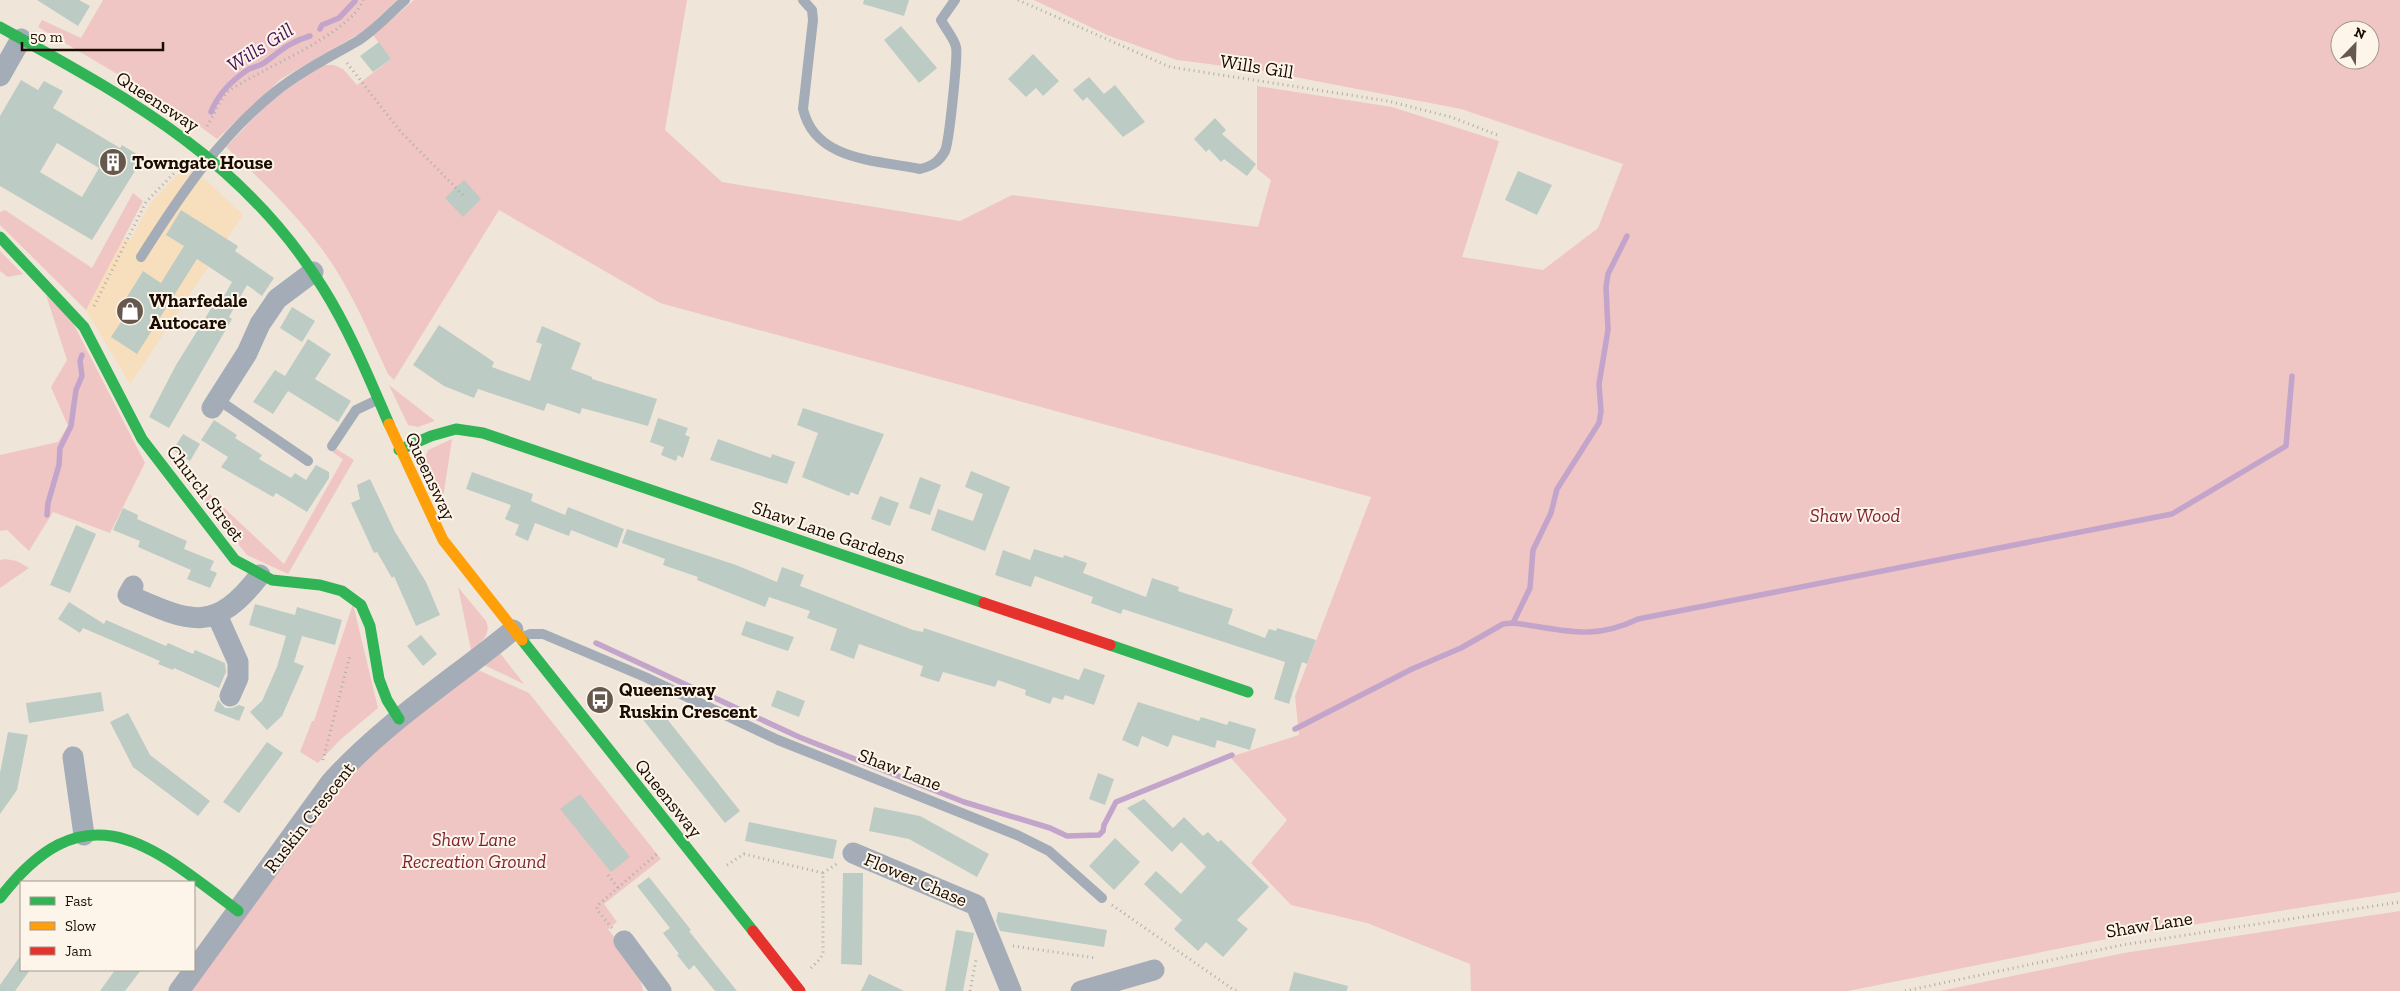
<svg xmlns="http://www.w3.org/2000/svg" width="2400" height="991" font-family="'Zilla Slab',serif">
	<rect width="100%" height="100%" fill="#efe6d9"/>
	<!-- built -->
	<polygon fill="#f7debc" points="186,165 207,181 243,215 130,384 86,310 124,237 130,240 150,204"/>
	<!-- green -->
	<g fill="#efc6c4" fill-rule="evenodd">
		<polygon points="103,0 397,0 364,31 281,79 217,139 178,110 38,27 42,20 81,38"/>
		<path d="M414,0h273l-22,130 57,52 238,39 52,-26 246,32 13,-47 -14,-11v-83l135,21 107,34 -37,116 81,13 55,-42 25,-64 -162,-55 -197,-38 -87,-11 -70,-25 -73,-35h1366v892l-273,43 -279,56h-377l-1,-27 -103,-41 -76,-18 -40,-42 36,-43 -57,-63 69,-22 -4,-39 76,-199 -711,-194 -161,-93 -105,170 -6,-6c-19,-41 -37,-85 -64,-122 -28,-39 -63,-72 -98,-105l42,-44 52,-38h14l9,4 14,16 34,-26 -18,-24zM2340,30h30v30h-30z"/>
		<polygon points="133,193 143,201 86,310 0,225 0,212 5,210 92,268"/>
		<polygon points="0,251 23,274 8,277 0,271"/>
		<polygon points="46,295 71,319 145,463 110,533 53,512 29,551 7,530 0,531 0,455 58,442 68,426 51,387 67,360"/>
		<polygon points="389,385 435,421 418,427 408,425"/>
		<polygon points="452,439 442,505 423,464 428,450"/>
		<polygon points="335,448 354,460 288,574 247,555 181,472 188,474 284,564 343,459 332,452"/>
		<polygon points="5,559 17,561 29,568 0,588 0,560"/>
		<path d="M458,587l28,34c6,14 -5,21 -15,29z"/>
		<polygon points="353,604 378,708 341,739 318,763 300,752 312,721 314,721"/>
		<polygon points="500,653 524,684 484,665"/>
		<path d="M476,669l53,24 132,166 -57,45 13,18 -9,7c15,20 31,37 35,62h-453l144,-198 25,-30z"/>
		<polygon points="2400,911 2400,991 1940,991 2124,953"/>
	</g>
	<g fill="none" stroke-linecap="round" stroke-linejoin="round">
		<!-- stream -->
		<g stroke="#c3a4cb" stroke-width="5.5">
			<polyline points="320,29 322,25 339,18 355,1"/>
			<path d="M211,112c7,-18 19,-30 35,-41 5,-4 12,-4 18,-8 15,-11 27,-22 46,-27"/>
			<polyline points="47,515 48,503 59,465 60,448 71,426 76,390 82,376 80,361 82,355"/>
			<path d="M1513,623c49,6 78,19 125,-4l534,-105 114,-68 6,-70"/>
			<polyline points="596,643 799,737 964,802 1050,828 1067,836 1099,835 1103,831 1104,825 1116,802 1232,755"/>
			<polyline points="1295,729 1412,669 1461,648 1503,624 1513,623 1530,588 1533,550 1551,513 1557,489 1599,423 1601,411 1599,384 1608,330 1606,287 1608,274 1627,236"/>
		</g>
	</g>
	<!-- building -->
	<g fill="#bdcbc5" fill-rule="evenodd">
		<polygon points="37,0 79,0 90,6 78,26"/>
		<polygon points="864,0 909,0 904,16 863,4"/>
		<polygon points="901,26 937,68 919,83 884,40"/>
		<polygon points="379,42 391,59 373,72 360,56"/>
		<polygon points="1033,54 1059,81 1043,96 1036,88 1026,97 1008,79"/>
		<polygon points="1089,77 1104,94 1115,85 1145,122 1123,137 1087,97 1083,101 1073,90"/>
		<path d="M21,80l17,10 6,-9 19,10 -10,17 67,40 2,-3 21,13 -51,82 -92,-54v-70zM57,143l42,25 -17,29 -42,-25z"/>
		<polygon points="1215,118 1226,130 1222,134 1256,164 1247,176 1224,159 1221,162 1209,149 1206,152 1194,139"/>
		<polygon points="1518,171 1552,185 1537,215 1505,200"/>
		<polygon points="464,180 481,199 463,217 445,198"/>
		<polygon points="181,210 238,246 235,251 274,278 262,296 247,285 229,317 232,319 169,428 149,417 176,365 212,307 216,310 232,282 197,259 137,354 111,337 135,301 127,297 143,271 161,283 184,246 166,235"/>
		<polygon points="292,307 315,321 302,342 280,328"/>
		<polygon points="439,325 494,362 492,367 530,381 542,344 536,342 542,326 581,343 571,369 592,377 592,379 657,399 648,426 582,408 580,414 547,403 544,411 478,389 474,398 444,386 413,365"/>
		<polygon points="308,339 331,354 315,379 351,401 338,422 288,391 273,414 253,402 275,370 285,376"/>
		<polygon points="803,408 884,434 858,495 851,492 849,496 802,477 818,433 797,425"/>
		<polygon points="658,418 688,428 685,435 690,437 683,458 678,455 676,461 661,455 664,447 650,442"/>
		<polygon points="214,420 237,435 235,438 262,455 259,459 291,478 295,473 306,480 316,465 329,472 329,478 307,512 276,493 273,497 221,467 228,457 201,440"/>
		<polygon points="183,434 200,444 190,461 173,450"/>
		<polygon points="718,439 771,458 772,454 795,462 787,484 710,460"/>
		<polygon points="971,471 1010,487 985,551 931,530 938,509 973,521 983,494 965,487"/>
		<polygon points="472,472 533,494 531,501 565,515 568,507 624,529 617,548 571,530 569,536 535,523 528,541 515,535 519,525 505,519 511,505 466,489"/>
		<polygon points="920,477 941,485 930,515 909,508"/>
		<polygon points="370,479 395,532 426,582 440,615 416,626 394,576 392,578 377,552 374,553 351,503 360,499 357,485"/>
		<polygon points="880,496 899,503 890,526 871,519"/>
		<polygon points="123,508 138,515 137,519 187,541 184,549 214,561 210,570 217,573 210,588 187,579 191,570 138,547 140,541 113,530"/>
		<polygon points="76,525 96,534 70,593 50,585"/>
		<polygon points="627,529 736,565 777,582 782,567 804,575 800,586 829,597 913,630 923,632 924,628 1079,680 1084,668 1105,675 1094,705 1065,695 1063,700 1053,697 1050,704 1025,695 1026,690 998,680 995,687 943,672 939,682 920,676 923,666 859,644 854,659 830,650 837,629 807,618 810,611 769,597 765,607 697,580 698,577 663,565 665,559 622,543"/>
		<polygon points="1034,549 1063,558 1064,555 1087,563 1083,573 1146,597 1152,578 1179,587 1178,591 1233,609 1228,624 1265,638 1269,629 1276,631 1277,628 1316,640 1307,664 1302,662 1289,704 1274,699 1285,662 1123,609 1121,614 1091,603 1093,597 1035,576 1031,587 995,575 1003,550 1030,560"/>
		<polygon points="69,602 104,624 106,620 166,646 168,643 193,654 195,650 225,663 226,672 219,688 174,668 173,670 158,664 160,661 83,628 80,633 58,619"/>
		<polygon points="255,604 295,615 297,607 342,620 335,645 302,636 294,662 304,666 282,716 267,730 250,712 262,701 277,667 286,636 249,625"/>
		<polygon points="746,621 794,637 788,651 741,635"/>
		<polygon points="421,635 437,654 423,666 407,646"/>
		<polygon points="777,690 805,701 799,717 771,706"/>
		<polygon points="101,692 104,711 29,723 26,703"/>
		<polygon points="218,700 225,708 232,708 239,705 245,707 239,721 214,711"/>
		<polygon points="1138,702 1199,721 1201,717 1227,725 1229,721 1256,729 1250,750 1217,740 1215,748 1173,735 1168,747 1142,736 1138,747 1122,740"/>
		<polygon points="656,705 740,811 725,823 641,717"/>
		<polygon points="128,713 150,755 210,801 198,816 133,767 110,722"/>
		<polygon points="8,732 28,735 17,790 0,814 0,773"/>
		<polygon points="267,742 283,753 239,813 223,802"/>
		<polygon points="1098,773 1114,779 1105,805 1089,799"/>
		<polygon points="580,794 630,857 611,872 560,809"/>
		<polygon points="1144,799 1173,828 1184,817 1203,836 1208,832 1218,842 1221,840 1269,887 1237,920 1248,929 1223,957 1206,942 1198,951 1174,929 1182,920 1144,884 1156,871 1181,894 1206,867 1181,842 1172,852 1127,808"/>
		<polygon points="874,807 920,816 989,854 977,877 909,839 869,831"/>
		<polygon points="749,822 837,840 833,859 745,841"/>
		<polygon points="1115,838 1140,862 1114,890 1089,866"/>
		<polygon points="843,873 863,873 862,965 841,964"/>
		<polygon points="649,877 691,930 689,931 737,991 715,991 694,965 689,970 677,955 679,954 663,933 670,928 637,886"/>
		<polygon points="998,912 1107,930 1104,947 1000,931 996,921"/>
		<polygon points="956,930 974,933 963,991 945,991"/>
		<polygon points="21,955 21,970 30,970 15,991 0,991 0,985"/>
		<polygon points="115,970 141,970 125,991 100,991"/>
		<polygon points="1294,972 1348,986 1347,991 1289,991"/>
		<polygon points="869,974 904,991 861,991"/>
	</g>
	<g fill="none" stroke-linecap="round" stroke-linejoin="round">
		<!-- path -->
		<g stroke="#acadae" stroke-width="3" stroke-dasharray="1 4" stroke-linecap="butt">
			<polyline points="1018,0 1170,67 1388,101 1451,117 1500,136"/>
			<polyline points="347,63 400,131 463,195"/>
			<path d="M207,126c7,-11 14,-29 23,-36 31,-21 122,-57 133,-90"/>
			<polyline points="94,306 146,202 182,165"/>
			<polyline points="323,760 350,655"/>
			<polyline points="727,865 744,854 823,873 823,953 820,959 811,968"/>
			<polyline points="823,873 838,863"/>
			<polyline points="608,875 618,888"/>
			<polyline points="1112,905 1234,990 1240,991"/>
			<polyline points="612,928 597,910 597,906 659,852"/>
			<polyline points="1013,946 1096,958"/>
			<polyline points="970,991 976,960"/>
			<polyline points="1905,991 2122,945 2400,902"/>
		</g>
		<!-- lane -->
		<g stroke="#a3acb7" stroke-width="10">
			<path d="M803,0l9,10 1,10 -10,89c12,52 73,51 117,60 12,-3 19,-7 25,-18 4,-8 13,-95 11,-104 -2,-9 -11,-19 -15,-27l14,-20"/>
			<path d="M141,257c38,-60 78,-120 134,-165 25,-20 53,-34 81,-50 18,-11 33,-28 49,-42"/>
			<polyline points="217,399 308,461"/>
			<polyline points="332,446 356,410 377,400"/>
			<polyline points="523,637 530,634 543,634 645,677 778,740 1017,835 1049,851 1102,898"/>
		</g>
		<!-- street -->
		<g stroke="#a3acb7" stroke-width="21">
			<polyline points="0,76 21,39"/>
			<polyline points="212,408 247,353 260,324 277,299 313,272"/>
			<path d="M133,586l-5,9c62,27 86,40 132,-20"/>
			<polyline points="217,615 238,662 238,678 230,696"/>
			<polyline points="73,757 84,835"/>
			<polyline points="853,853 976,905 1011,991"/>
			<polyline points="624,941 661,991"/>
			<path d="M179,991l152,-209c53,-59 121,-102 182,-152"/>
			<polyline points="1081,991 1154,970"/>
		</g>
		<!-- fast -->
		<g stroke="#30b455" stroke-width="11">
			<path d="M0,27c128,71 243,132 323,261 27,43 46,90 66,136"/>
			<polyline points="0,237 84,327 142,439 235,560 272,580 320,585 342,591 361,605 370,626 379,679 387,700 399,719"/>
			<polyline points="399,450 431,436 456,429 483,433 984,603"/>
			<polyline points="522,640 753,931"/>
			<polyline points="1110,645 1248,692"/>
			<path d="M0,898c86,-112 150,-54 238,13"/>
		</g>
		<!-- slow -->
		<polyline stroke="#ff9f0a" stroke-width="11" points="389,424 443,540 522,640"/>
		<!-- jam -->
		<g stroke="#e5322d" stroke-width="11">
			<polyline points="984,603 1110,645"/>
			<polyline points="753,931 800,991"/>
		</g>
	</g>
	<!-- icons -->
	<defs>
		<g id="building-disc" transform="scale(1.4375)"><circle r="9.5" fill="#65584c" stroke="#fef5ea"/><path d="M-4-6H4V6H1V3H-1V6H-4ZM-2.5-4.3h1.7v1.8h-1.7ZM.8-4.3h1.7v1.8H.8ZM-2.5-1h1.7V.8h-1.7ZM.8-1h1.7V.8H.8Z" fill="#fff"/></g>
		<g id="shop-disc" transform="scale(1.4375)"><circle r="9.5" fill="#65584c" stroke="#fef5ea"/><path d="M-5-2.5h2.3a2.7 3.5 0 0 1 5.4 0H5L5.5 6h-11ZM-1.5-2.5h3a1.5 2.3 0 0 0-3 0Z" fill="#fff"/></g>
		<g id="bus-disc" transform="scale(1.4375)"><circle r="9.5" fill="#65584c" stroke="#fef5ea"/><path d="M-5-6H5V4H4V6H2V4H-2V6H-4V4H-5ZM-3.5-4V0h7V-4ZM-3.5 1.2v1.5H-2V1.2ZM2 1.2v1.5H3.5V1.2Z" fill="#fff"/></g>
	</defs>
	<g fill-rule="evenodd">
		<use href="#building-disc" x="113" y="162"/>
		<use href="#shop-disc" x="130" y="311"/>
		<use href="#bus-disc" x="600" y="700"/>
	</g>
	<g text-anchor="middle" stroke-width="4" stroke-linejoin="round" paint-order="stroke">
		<!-- street labels -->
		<g font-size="19" fill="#1b0c00" stroke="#fef5ea">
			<text transform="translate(1257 66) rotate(9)" y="7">Wills Gill</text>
			<text transform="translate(158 101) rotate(33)" y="7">Queensway</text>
			<text transform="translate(431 476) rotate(65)" y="7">Queensway</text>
			<text transform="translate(206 493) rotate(53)" y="7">Church Street</text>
			<text transform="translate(829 532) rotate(19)" y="7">Shaw Lane Gardens</text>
			<text transform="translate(900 769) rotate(21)" y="7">Shaw Lane</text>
			<text transform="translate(669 798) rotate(51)" y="7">Queensway</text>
			<text transform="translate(309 817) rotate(-52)" y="7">Ruskin Crescent</text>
			<text transform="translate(916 879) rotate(23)" y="7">Flower Chase</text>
			<text transform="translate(2149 924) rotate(-9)" y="7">Shaw Lane</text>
		</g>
		<!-- poi labels -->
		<g font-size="19" font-weight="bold" fill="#1b0c00" stroke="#fef5ea" text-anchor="start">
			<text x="132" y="169">Towngate House</text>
			<text x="149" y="307">Wharfedale<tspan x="149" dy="22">Autocare</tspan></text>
			<text x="619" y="696">Queensway<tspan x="619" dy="22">Ruskin Crescent</tspan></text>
		</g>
		<!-- park labels -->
		<g font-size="19" font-style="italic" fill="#7d1e32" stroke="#fef5ea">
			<text x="1855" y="522">Shaw Wood</text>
			<text x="474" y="846">Shaw Lane<tspan x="474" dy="22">Recreation Ground</tspan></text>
		</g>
		<!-- water labels -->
		<g font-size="20" font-style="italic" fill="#46125c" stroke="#fef5ea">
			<text transform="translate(260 47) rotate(-32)" y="7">Wills Gill</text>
		</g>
	</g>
	<!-- legend -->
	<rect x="20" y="881" width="175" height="90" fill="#fef5ea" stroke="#a3988c"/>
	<rect x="30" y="897" width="25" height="8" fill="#30b455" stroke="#a3988c"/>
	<text x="65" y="906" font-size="15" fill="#1b0c00">Fast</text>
	<rect x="30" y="922" width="25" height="8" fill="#ff9f0a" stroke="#a3988c"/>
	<text x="65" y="931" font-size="15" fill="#1b0c00">Slow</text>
	<rect x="30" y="947" width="25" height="8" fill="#e5322d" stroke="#a3988c"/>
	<text x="65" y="956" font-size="15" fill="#1b0c00">Jam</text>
	<!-- north arrow -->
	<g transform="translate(2355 45) rotate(23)"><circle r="24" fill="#fef5ea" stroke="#a3988c"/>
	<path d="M0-4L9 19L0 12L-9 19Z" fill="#65584c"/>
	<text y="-8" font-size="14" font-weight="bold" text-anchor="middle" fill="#1b0c00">N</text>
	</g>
	<!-- scale -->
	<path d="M22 42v8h141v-8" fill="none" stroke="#1b0c00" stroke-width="2.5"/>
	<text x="30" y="42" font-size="15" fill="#1b0c00" stroke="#fef5ea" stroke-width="4" paint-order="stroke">50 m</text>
</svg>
